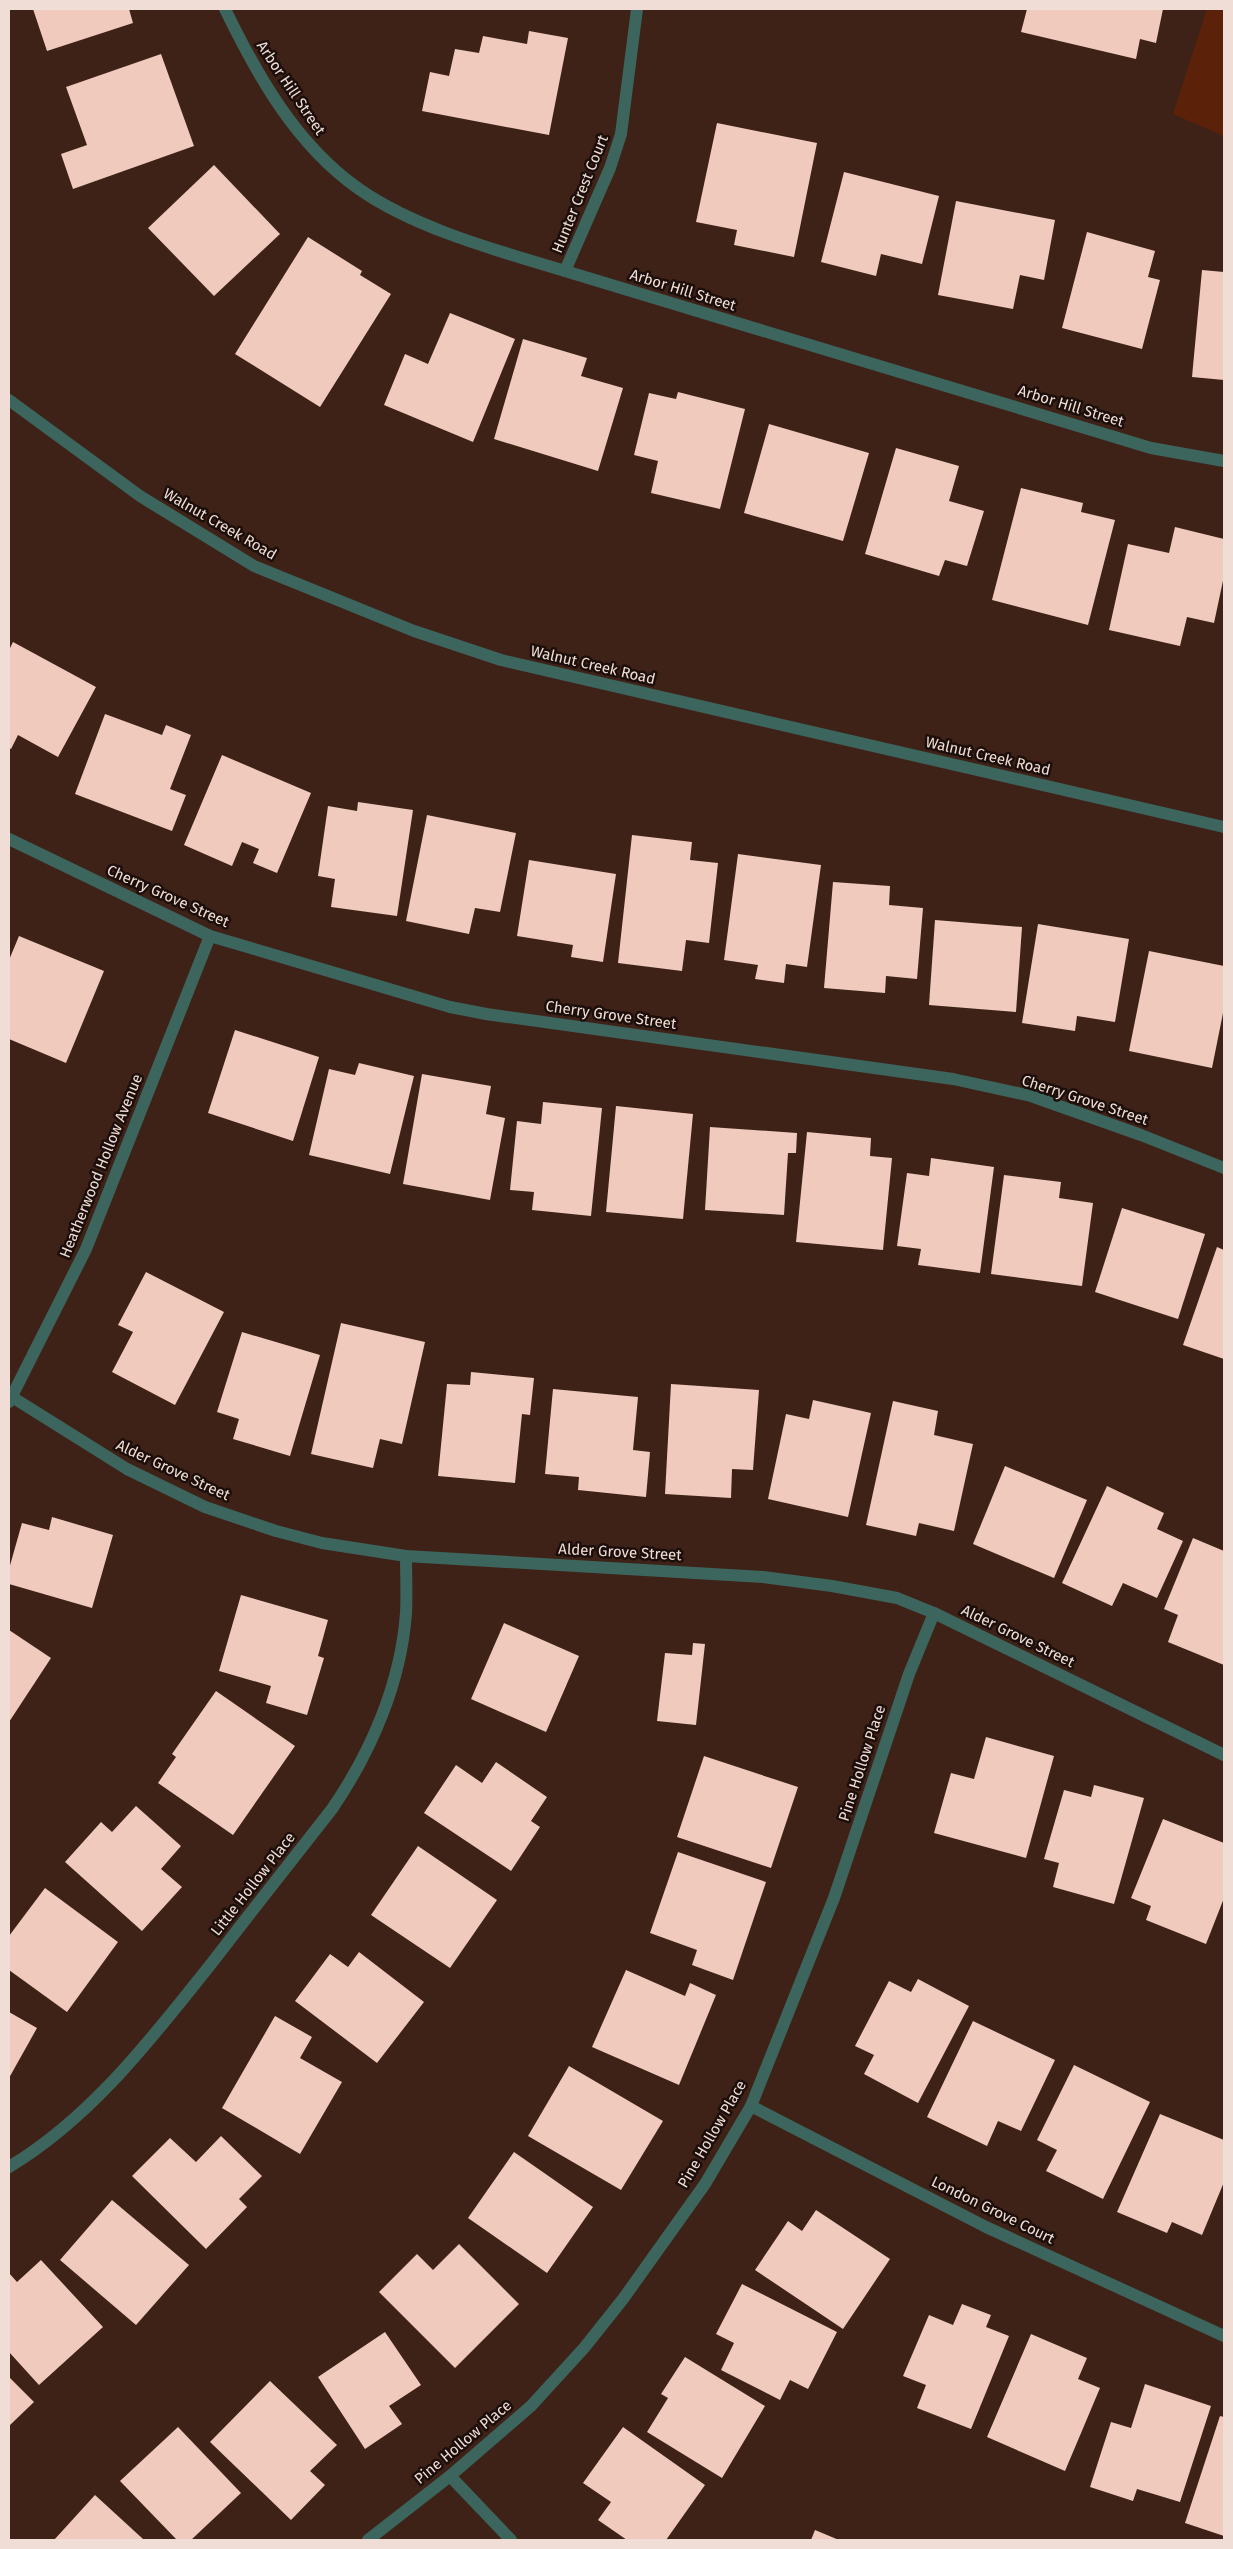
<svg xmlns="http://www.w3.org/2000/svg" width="1233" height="2549" font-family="'Fira Sans',sans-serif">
	<rect width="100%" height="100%" fill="#3e2217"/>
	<!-- green -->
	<polygon fill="#5c2209" points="1207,9 1224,9 1224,136 1173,114"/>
	<!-- building -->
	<g fill="#f0cabc">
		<polygon points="33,9 129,9 133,23 47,51"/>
		<polygon points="1027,9 1163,9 1156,43 1140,39 1136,59 1021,32"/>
		<polygon points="529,31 568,38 549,135 422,111 430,72 449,76 455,49 479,53 483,36 527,44"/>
		<polygon points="161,54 194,146 73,189 61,154 87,145 66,87"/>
		<polygon points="717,123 817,143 794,257 734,245 737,230 696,222"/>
		<polygon points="214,165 280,234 214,296 148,228"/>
		<polygon points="844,172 939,196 922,264 881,254 876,276 821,262"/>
		<polygon points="956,201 1055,220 1044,280 1020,275 1013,309 938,295"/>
		<polygon points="1087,232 1155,251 1148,277 1160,280 1142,349 1062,328"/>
		<polygon points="308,237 362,271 360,275 391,294 320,407 235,354"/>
		<polygon points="1202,270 1224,272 1224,380 1192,377"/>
		<polygon points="450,313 515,339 473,442 384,405 405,354 428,364"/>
		<polygon points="523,339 587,358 581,376 623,388 598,471 494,439"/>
		<polygon points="678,392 745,409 720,509 651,493 658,461 634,455 649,393 676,399"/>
		<polygon points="769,424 869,453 843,541 744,513"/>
		<polygon points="896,448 959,466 949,501 984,511 967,566 945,560 939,576 865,554"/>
		<polygon points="1021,488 1083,503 1081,512 1115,520 1088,625 992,600"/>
		<polygon points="1175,527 1224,539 1224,576 1214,623 1187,617 1180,646 1109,630 1128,544 1169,553"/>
		<polygon points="13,642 96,687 58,757 18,735 11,749 9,748 9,650"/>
		<polygon points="105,714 162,735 166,725 191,735 170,789 186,795 172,831 75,794"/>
		<polygon points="222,755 311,793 277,873 253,863 259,849 242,842 232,866 184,845"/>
		<polygon points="358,802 413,810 397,916 331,907 335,879 318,876 328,806 357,811"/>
		<polygon points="427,815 516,833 500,912 475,908 469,934 406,921"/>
		<polygon points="632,835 692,842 690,860 718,863 709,943 686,940 682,971 618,963"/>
		<polygon points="738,854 821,865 807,967 786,964 784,983 755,979 758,965 724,960"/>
		<polygon points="529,860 616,874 603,962 571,957 573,945 517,936"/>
		<polygon points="833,882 890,886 889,905 923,908 917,979 886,976 885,993 824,988"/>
		<polygon points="935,920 1022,927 1016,1012 929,1005"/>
		<polygon points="1038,924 1129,939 1115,1022 1077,1016 1075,1031 1022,1023"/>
		<polygon points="19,936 104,971 66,1063 9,1039 9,960"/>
		<polygon points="1149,951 1224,966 1224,1008 1212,1068 1129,1051"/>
		<polygon points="235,1030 319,1057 293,1141 208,1113"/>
		<polygon points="359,1063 414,1076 390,1174 309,1155 329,1069 355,1075"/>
		<polygon points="422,1074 491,1086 486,1114 505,1118 490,1200 403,1184"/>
		<polygon points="543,1102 602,1108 591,1216 532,1210 534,1192 510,1190 517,1121 541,1124"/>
		<polygon points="616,1106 693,1114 683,1219 606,1212"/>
		<polygon points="710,1127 797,1133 796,1153 788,1153 784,1215 705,1210"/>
		<polygon points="807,1132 871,1138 870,1156 892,1158 883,1250 796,1242"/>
		<polygon points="931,1158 994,1167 980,1273 918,1265 921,1249 897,1246 907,1173 929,1176"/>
		<polygon points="1004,1175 1061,1182 1059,1198 1093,1203 1082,1286 991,1274"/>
		<polygon points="1122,1208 1205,1234 1178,1319 1095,1292"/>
		<polygon points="1217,1247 1224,1250 1224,1359 1183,1345"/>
		<polygon points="146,1272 224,1312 175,1405 112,1372 133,1332 118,1325"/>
		<polygon points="341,1323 425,1342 402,1444 380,1439 373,1468 311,1454"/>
		<polygon points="242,1332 320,1355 290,1456 233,1439 239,1419 217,1412"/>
		<polygon points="471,1372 534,1378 530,1415 522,1414 515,1483 438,1476 447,1384 470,1385"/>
		<polygon points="671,1384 759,1390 753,1470 732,1469 731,1498 665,1494"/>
		<polygon points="553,1389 638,1397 633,1450 650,1452 646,1497 578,1490 579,1477 545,1474"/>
		<polygon points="813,1400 871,1413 848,1517 768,1499 786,1414 809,1419"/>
		<polygon points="893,1401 938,1411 934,1435 973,1444 954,1531 919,1523 916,1536 866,1525"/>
		<polygon points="1005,1466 1087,1500 1054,1578 973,1544"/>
		<polygon points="1107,1486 1164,1513 1157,1529 1183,1541 1157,1598 1123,1583 1112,1606 1062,1583"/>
		<polygon points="52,1517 113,1535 92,1608 9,1584 9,1569 22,1523 49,1530"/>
		<polygon points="1193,1538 1224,1551 1224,1665 1168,1642 1178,1615 1164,1609"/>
		<polygon points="241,1595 328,1620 318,1656 324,1658 307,1715 266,1703 271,1686 219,1671"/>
		<polygon points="504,1623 579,1656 546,1732 471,1699"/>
		<polygon points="9,1630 51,1658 9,1722"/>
		<polygon points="693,1643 705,1644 696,1725 657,1721 665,1653 692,1655"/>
		<polygon points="216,1691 295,1746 233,1835 158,1783 176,1757 172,1754"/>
		<polygon points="986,1737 1054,1756 1026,1858 934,1833 951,1773 974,1779"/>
		<polygon points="704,1756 798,1787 771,1868 677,1837"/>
		<polygon points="496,1762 547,1797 531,1821 540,1827 511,1871 424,1813 456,1765 482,1783"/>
		<polygon points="1094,1785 1144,1798 1114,1904 1053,1887 1059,1863 1044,1859 1064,1790 1091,1797"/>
		<polygon points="136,1806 181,1846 161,1869 182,1887 142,1931 65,1862 101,1822 112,1832"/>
		<polygon points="1163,1819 1224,1843 1224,1898 1206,1944 1146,1920 1151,1906 1131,1898"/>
		<polygon points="418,1846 497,1900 450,1968 371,1915"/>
		<polygon points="678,1852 766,1882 733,1980 692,1965 697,1950 650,1933"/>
		<polygon points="45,1888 118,1942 67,2012 9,1970 9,1936"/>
		<polygon points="359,1952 424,2002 377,2063 295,2001 330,1954 348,1967"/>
		<polygon points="626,1970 685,1996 690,1983 716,1995 679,2085 592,2047"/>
		<polygon points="918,1979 969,2006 918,2103 864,2074 874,2055 855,2046 889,1981 911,1992"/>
		<polygon points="9,2012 37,2028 9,2078"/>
		<polygon points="275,2016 312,2037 300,2058 342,2082 300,2154 222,2108"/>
		<polygon points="973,2021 1055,2060 1021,2131 998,2121 987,2146 927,2117"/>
		<polygon points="1074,2065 1150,2102 1103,2199 1046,2171 1057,2150 1037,2140"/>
		<polygon points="569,2066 663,2121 621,2190 528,2136"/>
		<polygon points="1160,2114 1224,2140 1224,2182 1202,2235 1172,2222 1167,2233 1117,2212"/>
		<polygon points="221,2136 262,2176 239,2199 247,2207 206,2249 132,2176 170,2138 196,2162"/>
		<polygon points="514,2152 593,2207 547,2273 468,2218"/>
		<polygon points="112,2200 189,2265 136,2325 60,2260"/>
		<polygon points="816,2210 890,2259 843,2329 755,2270 788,2221 802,2231"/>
		<polygon points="459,2244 519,2304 455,2368 379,2292 417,2254 433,2270"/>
		<polygon points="41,2260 103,2327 39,2385 9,2352 9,2273 17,2282"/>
		<polygon points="742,2284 837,2332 808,2389 790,2380 780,2400 721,2370 734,2343 716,2334"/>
		<polygon points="962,2304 991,2315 986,2327 1009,2336 971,2429 917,2408 926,2385 903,2376 929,2315 953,2325"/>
		<polygon points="385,2332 421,2385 389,2406 402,2424 365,2449 318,2377"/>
		<polygon points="1031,2334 1087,2358 1078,2379 1100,2388 1065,2471 987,2437"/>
		<polygon points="685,2357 765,2406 722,2478 647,2432 668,2398 661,2394"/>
		<polygon points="9,2377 34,2402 9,2426"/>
		<polygon points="270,2381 337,2445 310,2471 325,2485 291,2520 210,2442"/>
		<polygon points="1145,2384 1211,2406 1180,2502 1137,2489 1133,2501 1090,2487 1111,2422 1131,2428"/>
		<polygon points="1220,2416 1224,2417 1224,2536 1185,2523"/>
		<polygon points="178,2427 241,2493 191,2540 177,2540 120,2481"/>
		<polygon points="623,2427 705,2485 666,2540 627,2540 598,2520 611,2502 583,2483"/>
		<polygon points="95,2495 143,2539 142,2540 54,2540"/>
		<polygon points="815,2530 839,2540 811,2540"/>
	</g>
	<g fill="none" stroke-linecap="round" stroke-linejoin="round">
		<!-- minor -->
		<g stroke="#3c655e" stroke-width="12">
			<path d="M225,9c32,66 71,136 134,180 57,40 140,62 206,82l586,177 73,13"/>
			<polyline points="565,271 610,168 621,134 637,9"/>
			<polyline points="9,400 140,496 254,566 414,631 501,660 1224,827"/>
			<polyline points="9,839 210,936 450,1007 486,1014 953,1079 1031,1096 1141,1135 1224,1168"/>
			<polyline points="12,1397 127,1469 205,1507 276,1531 322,1543 406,1556 763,1577 832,1586 897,1598 934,1613 1224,1755"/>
			<polyline points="9,1402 86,1249 210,936"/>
			<polyline points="751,2106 986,2227 1224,2336"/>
			<path d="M9,2167c82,-49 143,-129 202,-203 40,-52 81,-104 121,-155 39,-57 69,-126 74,-196 1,-19 0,-38 0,-57"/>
			<polyline points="450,2476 511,2540"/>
			<polyline points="368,2540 450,2476 531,2406 584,2348 623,2299 705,2184 751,2106 834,1898 909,1674 934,1613"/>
		</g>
	</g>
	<g text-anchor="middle" stroke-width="5" stroke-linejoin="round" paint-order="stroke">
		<!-- street labels -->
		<g font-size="15" fill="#f0ddd6" stroke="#1c0f0b">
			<text transform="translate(291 88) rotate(56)" y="5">Arbor Hill Street</text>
			<text transform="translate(580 194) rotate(-68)" y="5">Hunter Crest Court</text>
			<text transform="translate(683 290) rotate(17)" y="5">Arbor Hill Street</text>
			<text transform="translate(1071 406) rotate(17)" y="5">Arbor Hill Street</text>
			<text transform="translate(220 524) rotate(30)" y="5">Walnut Creek Road</text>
			<text transform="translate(593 665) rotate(13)" y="5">Walnut Creek Road</text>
			<text transform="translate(988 756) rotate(13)" y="5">Walnut Creek Road</text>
			<text transform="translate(168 896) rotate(24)" y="5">Cherry Grove Street</text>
			<text transform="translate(611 1015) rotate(8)" y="5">Cherry Grove Street</text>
			<text transform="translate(1085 1100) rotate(18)" y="5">Cherry Grove Street</text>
			<text transform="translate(101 1166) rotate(-68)" y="5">Heatherwood Hollow Avenue</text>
			<text transform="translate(173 1470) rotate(25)" y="5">Alder Grove Street</text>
			<text transform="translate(620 1552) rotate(3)" y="5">Alder Grove Street</text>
			<text transform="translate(1018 1636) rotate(26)" y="5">Alder Grove Street</text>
			<text transform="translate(862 1763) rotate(-72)" y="5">Pine Hollow Place</text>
			<text transform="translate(253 1884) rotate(-52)" y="5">Little Hollow Place</text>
			<text transform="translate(712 2134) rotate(-60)" y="5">Pine Hollow Place</text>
			<text transform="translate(993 2210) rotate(26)" y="5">London Grove Court</text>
			<text transform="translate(463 2442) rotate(-40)" y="5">Pine Hollow Place</text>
		</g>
	</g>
	<!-- border -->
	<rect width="1233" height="2549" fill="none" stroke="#f0ddd6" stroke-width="20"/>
</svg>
